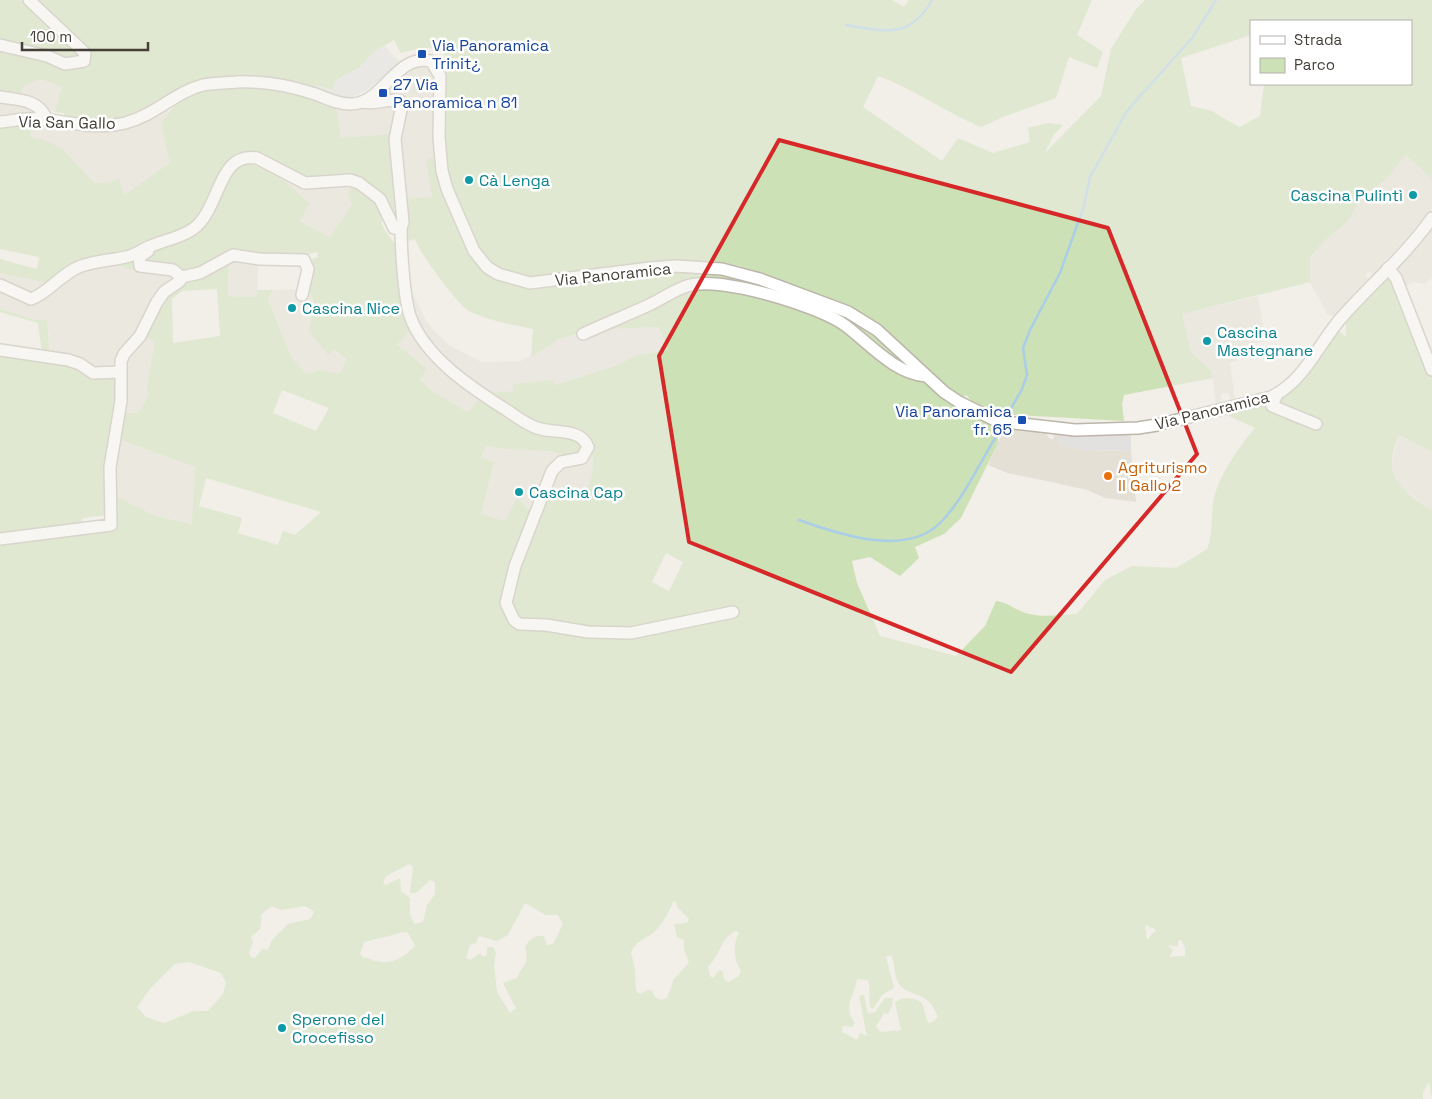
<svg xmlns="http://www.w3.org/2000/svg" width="1432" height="1099" font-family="'Space Grotesk',sans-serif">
	<rect width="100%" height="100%" fill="#f1efe7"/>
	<!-- residential -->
	<g fill="#e5e0d6">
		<polygon points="420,66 429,69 435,82 436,156 426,160 432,197 404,199 398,154 402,122 407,111 405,98 387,97 383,92 407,71"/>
		<polygon points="40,79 62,87 55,112 34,101 16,97 25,85"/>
		<polygon points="0,100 27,103 40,113 0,119"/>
		<polygon points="395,104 397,107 392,134 341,138 337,110 352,111"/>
		<polygon points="170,109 161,124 170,163 124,196 109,183 94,183 64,150 29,137 32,121 135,124"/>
		<polygon points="1406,155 1432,179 1432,210 1420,226 1418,225 1414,229 1416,231 1381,264 1382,266 1374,275 1368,271 1365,276 1370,280 1334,316 1327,314 1310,282 1310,259 1323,242 1349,220 1360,200 1385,180"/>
		<polygon points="280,177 302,185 352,185 353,205 330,237 300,220 310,203 286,185"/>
		<polygon points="1432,225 1432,278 1424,284 1414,282 1403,287 1393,270"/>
		<polygon points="229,260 252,261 258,268 257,297 228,296"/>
		<polygon points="114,263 145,272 177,276 132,340 119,351 118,370 94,371 50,355 49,332 36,320 0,309 0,273 56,284 85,268"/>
		<polygon points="299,289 310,293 328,355 333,350 347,359 339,374 320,370 306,374 292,358 268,300 273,290"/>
		<polygon points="1258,296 1265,341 1250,344 1251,353 1237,355 1237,361 1230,362 1235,400 1230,401 1229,393 1221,394 1221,402 1216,404 1212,372 1191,352 1181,314"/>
		<polygon points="412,328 482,397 467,412 431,390 420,379 397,345"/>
		<polygon points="143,335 156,341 147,387 149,395 138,413 123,413 125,357"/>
		<polygon points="1006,425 1046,430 1048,437 1053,440 1055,431 1061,431 1059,444 1083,450 1131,451 1136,502 1105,498 1087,490 1047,481 1007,473 988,465"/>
		<polygon points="1399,435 1432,452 1432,511 1397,484 1390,470"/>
		<polygon points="118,439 195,467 193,524 156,516 111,494"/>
		<polygon points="486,444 505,449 550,451 563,455 533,514 505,521 481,514 494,463 481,459"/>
		<polygon points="591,451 594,469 584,501 568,497 556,489 549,487 554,473"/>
	</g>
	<!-- industrial -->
	<polygon fill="#e4e0dc" points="414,296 425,319 436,333 449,345 481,362 521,361 559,339 590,330 659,327 668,351 637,355 616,366 553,385 553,380 513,384 513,391 484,393 447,363 423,334 411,305"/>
	<!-- green -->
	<g fill="#cce1b5" fill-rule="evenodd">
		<path d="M0,0h892l12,7 5,-7h183l-15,35 26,17 -6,16 -28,-11 -13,41 -53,19 -22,10c-36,-15 -67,-38 -103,-51l-15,31 79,54 16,-23 35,15 37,-11 -2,-14 21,-5 14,2 -10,11 -8,17 56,-57 10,-47 25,-40 9,-9h287v179l-26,-24 -21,25 -25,20 -11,20 -26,22 -13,16v24l-128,32 9,38 21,20 1,6 -89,17 -2,9 2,17 -128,-7 -17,-5 -13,-14 -4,3 -21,-15 -60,-57 -34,-20 -107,-40 -19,-4 -45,-1 -145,17 -12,-1 -23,-9 -16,-14 -30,-67 -7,-49 2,-62 4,-14 -10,-15 -23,2 -15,4 -7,-13 -19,11 -15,16 -25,14 -2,9 -18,-5 -2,6 -101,-12 -64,33 -44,9 -40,-3v-5l-9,-1 7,-25 -22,-8 -15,6 -9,12 -16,3zM1251,21h160v63h-147l-4,32 -21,11 -27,-16 -21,-5 -10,-48 70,-23z"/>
		<path d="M217,88h48l47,8 25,14 4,28 51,-4 7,86 -2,3 -23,-35 -59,-9 -29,-11 -51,-11c-20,13 -24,43 -31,65l13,-15 6,-20 14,-21c31,-8 50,19 73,37l-10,18 30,16 22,-32 -4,-11 4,-9 21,13 8,13 1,14 4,7 12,16 14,80 -15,17 30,24 -7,10 11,11 36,22 15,-15 44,30 50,11 8,13 -13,6 -21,-6 -45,-2 -19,-4 -5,13 13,4 -13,52 24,7 12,-23 16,16 -25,86 41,-113 7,2 12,8 16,4c7,-22 15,-40 2,-61l-43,-13 -59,-34 29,-2v-7l40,-4 1,5 62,-19 21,-11 31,-5 -9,-23 -69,3 -31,9 -28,18 2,-28c-21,-5 -45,-8 -64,-18 -11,-6 -50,-59 -54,-72l-10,3 -1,-43 28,-2 -6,-37 10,-4 7,34 23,57 8,12 30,24 28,7 144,-20 60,6 107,38 32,19 47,47 31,23 42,22 -1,2 4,2v14l-37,75 -17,16 -29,13 4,11 -19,18 -30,-19 -18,4 5,22 23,53 76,20 29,-30 11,-25c11,1 18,8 29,12 17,5 35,2 52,1l28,-34 27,-14 44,2 31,-19c6,-15 4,-30 6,-46 5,-28 25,-54 42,-75l-30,-14 64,-21 8,-6 42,-56 7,6v-15l43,-47 6,9 37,92v76l-33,-17c-18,43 0,52 33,76v588l-3,-17 -6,10v7h-1423v-746l72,10 45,13v37l-10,102 -25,3 1,13 33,-6 -5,-31 45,22 36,8 3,-57 -77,-28 5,-26h15l11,-18 -2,-8 8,-45 -12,-7 34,-59c-22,-3 -51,-4 -70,-17l-59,24 -48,-10v-14l37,10 2,-12 -39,-8v-124l32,-4 -2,16 17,4 17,9 30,33h15l10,-5 5,17 46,-32 -9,-39c14,-24 30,-31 56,-36zM317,252l1,5 -7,3 -5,31 4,2 5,13 -6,24 19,25 6,-5 13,9 -8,15 -19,-4 -14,4 -14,-16 -24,-58 5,-10h-16v7l-29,-1 1,-36 74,-4zM217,289l3,47 -47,7 -1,-44 10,-8zM282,390l47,18 -13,23 -43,-18zM206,478l115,34 -26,23 -12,-4 -5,14 -40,-12 4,-15 -43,-12zM666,553l17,9 -14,29 -17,-9zM409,864l4,3 -3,26h6l14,-13 5,2v12l-8,11 -4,17 -9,2 -4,-10v-16l-9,-7 -1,-13 -14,7 -3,-2 3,-7zM676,901l1,6 12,12 -2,4 -13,1 3,13 7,3v9l5,14 -15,16 -7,19 -6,2 -6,-3 -3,-6 -4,-1 -8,4 -4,-3 -1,-21 -4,-18c5,-10 13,-13 22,-19 9,-8 15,-19 20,-31zM525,903l21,12h12l5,9 -10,20 -6,1 -3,-9c-9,-1 -15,4 -19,11 5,20 -2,15 -8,31l-14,5 13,25 -6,5 -13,-21 -3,-26 2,-13 -3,-6h-6v7l-3,3 -4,-4 -9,7 -5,-2 4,-13 6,-2 3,-7 18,5 11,-6zM272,906l9,4 24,-4 9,5 -3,8 -23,5 -16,16 -4,10 -6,-1 -7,9 -4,-1 -2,-4 4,-11 -2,-5 9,-8 2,-15zM1145,925l10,4 1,2 -6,5 -1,4 -2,-1zM736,931l3,2c-6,10 -6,27 2,37l-2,6 -11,6 -4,-3 -1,-7 -4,-2 -6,8 -3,-2 -2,-10c14,-12 10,-26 28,-35zM402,932l6,1 7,13c-13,13 -26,21 -45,13 -5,-2 -7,0 -10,-5l4,-12c14,-4 25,-5 38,-10zM1181,940l4,7v9l-16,1 4,-6 -5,-6 10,2v-6zM891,955c5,9 2,18 7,27 10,18 29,5 40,35l-5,5 -5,1 -6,-20c-7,-5 -20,-8 -27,0l6,27 -20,2 -5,-5 8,-14 4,1 4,-8 1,-8h-8l-10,14 -7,2 -4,-19 -5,1 8,40 -7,-3 -3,7 -15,-8 1,-6 9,1 3,-4c-13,-16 0,-29 2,-44l11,1c3,8 0,18 2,27l3,2 9,-14 12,-7 -8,-31zM189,962l32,11 5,10 -3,11 -15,17h-14l-30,12 -18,-6 -9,-10 12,-17 26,-26z"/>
		<polygon points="0,309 36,320 47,320 50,355 42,352 38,323 0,312"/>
	</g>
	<!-- parking -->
	<g fill="#e3e1df">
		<polygon points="384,45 400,63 367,90 352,97 331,96 313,91 315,85 333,90 335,81 360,67 375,51"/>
		<polygon points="1061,431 1131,432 1131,451 1083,450 1059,444"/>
	</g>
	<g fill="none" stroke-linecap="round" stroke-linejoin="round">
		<!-- stream -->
		<g stroke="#aacde8" stroke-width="2.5">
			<path d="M846,25c38,6 64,15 86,-25"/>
			<polyline points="1008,414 1022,389 1027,375 1023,348 1030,330 1060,273 1084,206 1090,177 1127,111 1192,38 1216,0"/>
			<path d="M799,520c39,14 108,38 142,2 23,-24 38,-58 56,-87"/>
		</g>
		<!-- minor casing -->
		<g stroke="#bcb6ab" stroke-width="14">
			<g id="minor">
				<polyline points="0,45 47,56 65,64 84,61 85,53 29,0"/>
				<path d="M0,97c19,3 39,2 47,23"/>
				<path d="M0,122c13,-1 28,-5 42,-3 27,3 55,11 83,4 31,-8 50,-31 78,-38 11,-2 23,-2 34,-3 25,-1 50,3 75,11 13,4 26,12 40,11 32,-1 44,-51 79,-43l9,15 -1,61 3,34 5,18 27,62 13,16 11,7 32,9 120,-15 26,-2 46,3 38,10 88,33 29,18 67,62 15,10 38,19 78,9 63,-2 19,-3 114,-28c34,-16 47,-53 71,-80 29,-33 64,-62 90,-99"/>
				<path d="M401,228c0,21 3,69 9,88 15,42 62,72 98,95 9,6 18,13 29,17 17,6 43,-1 51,19l-6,11 -21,4 -9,9 -37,95 -9,37 8,17 5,4 27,1 42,7 43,1 102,-21"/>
				<polyline points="1388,268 1396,278 1432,370"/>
				<polyline points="181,277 200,273 233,255 259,259 304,260 308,269 302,295"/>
				<path d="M0,285l31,14c18,-6 29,-25 50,-33 14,-5 31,-6 45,-9 9,-2 17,-8 25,-11 14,-6 29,-8 42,-17 28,-20 24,-78 64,-71l48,25 45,-3 9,3 21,16 14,29h7l2,-6 -8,-83 7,-34 -2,-4c-12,-3 -24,4 -38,1"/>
				<path d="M583,334c22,-10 44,-19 66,-29 13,-6 25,-15 38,-19 31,-11 133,20 159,40 25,19 48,47 80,50"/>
				<polyline points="0,350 68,360 80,364 93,373 120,372"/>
				<polyline points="1277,394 1272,406 1316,424"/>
				<polyline points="0,539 111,525 110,467 121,401 121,361 124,354 140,336 157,302 164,292 180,281 181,277 173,270 140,266 139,257 148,251"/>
			</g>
		</g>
		<!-- minor -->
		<use href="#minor" stroke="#fff" stroke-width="11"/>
	</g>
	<!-- marked area -->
	<path d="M0 0H1432V1099H0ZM779,140l329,88 89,226 -186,218 -322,-130 -30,-186z" fill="#f1efe7" fill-opacity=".55" fill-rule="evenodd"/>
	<path fill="none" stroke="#d62828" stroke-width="4" stroke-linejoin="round" d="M779,140l329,88 89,226 -186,218 -322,-130 -30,-186z"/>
	<!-- markers -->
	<g fill="#1a4fb4" stroke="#fff" stroke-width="2">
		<rect x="417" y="49" width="10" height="10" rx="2.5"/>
		<rect x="378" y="88" width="10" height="10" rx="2.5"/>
		<rect x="1017" y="415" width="10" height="10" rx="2.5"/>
	</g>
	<g fill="#0f9aa8" stroke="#fff" stroke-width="2">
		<circle cx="469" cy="180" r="5"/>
		<circle cx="1413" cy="195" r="5"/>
		<circle cx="292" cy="308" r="5"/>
		<circle cx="1207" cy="341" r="5"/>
		<circle cx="519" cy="492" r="5"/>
		<circle cx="282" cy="1028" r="5"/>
	</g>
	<circle fill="#e8710a" stroke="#fff" stroke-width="2" cx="1108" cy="476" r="5"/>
	<g text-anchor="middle" stroke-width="5" stroke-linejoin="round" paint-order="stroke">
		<!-- transit labels -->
		<g font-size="16" fill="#164399" stroke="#fff" text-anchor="start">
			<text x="432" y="51">Via Panoramica<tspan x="432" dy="18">Trinit¿</tspan></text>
			<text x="393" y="90">27 Via<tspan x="393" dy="18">Panoramica n 81</tspan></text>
			<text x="1012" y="417" text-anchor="end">Via Panoramica<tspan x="1012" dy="18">fr. 65</tspan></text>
		</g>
		<!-- street labels -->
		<g font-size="16" fill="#443f37" stroke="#fff">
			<text transform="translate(67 122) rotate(1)" y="6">Via San Gallo</text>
			<text transform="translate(613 274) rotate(-6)" y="6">Via Panoramica</text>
			<text transform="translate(1212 410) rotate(-14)" y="6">Via Panoramica</text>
		</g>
		<!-- culture labels -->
		<g font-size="16" fill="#0d838f" stroke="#fff" text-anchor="start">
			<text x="479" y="186">Cà Lenga</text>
			<text x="1403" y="201" text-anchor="end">Cascina Pulintì</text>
			<text x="302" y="314">Cascina Nice</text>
			<text x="1217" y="338">Cascina<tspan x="1217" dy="18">Mastegnane</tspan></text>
			<text x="529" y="498">Cascina Cap</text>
			<text x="292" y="1025">Sperone del<tspan x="292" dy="18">Crocefisso</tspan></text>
		</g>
		<!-- food labels -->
		<g font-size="16" fill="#c56008" stroke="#fff" text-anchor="start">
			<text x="1118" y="473">Agriturismo<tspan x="1118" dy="18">Il Gallo 2</tspan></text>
		</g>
	</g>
	<!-- legend -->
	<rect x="1250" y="20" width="162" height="65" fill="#ffffff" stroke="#b4b2af"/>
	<rect x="1260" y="36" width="25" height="8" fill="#ffffff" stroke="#b4b2af"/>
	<text x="1294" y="45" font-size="15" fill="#443f37">Strada</text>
	<rect x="1260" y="58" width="25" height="15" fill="#cce1b5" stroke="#b4b2af"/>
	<text x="1294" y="70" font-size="15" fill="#443f37">Parco</text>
	<!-- scale -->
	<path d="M22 42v8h126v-8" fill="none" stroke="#443f37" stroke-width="2.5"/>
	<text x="30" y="42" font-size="15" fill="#443f37" stroke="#ffffff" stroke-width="4" paint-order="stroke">100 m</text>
</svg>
